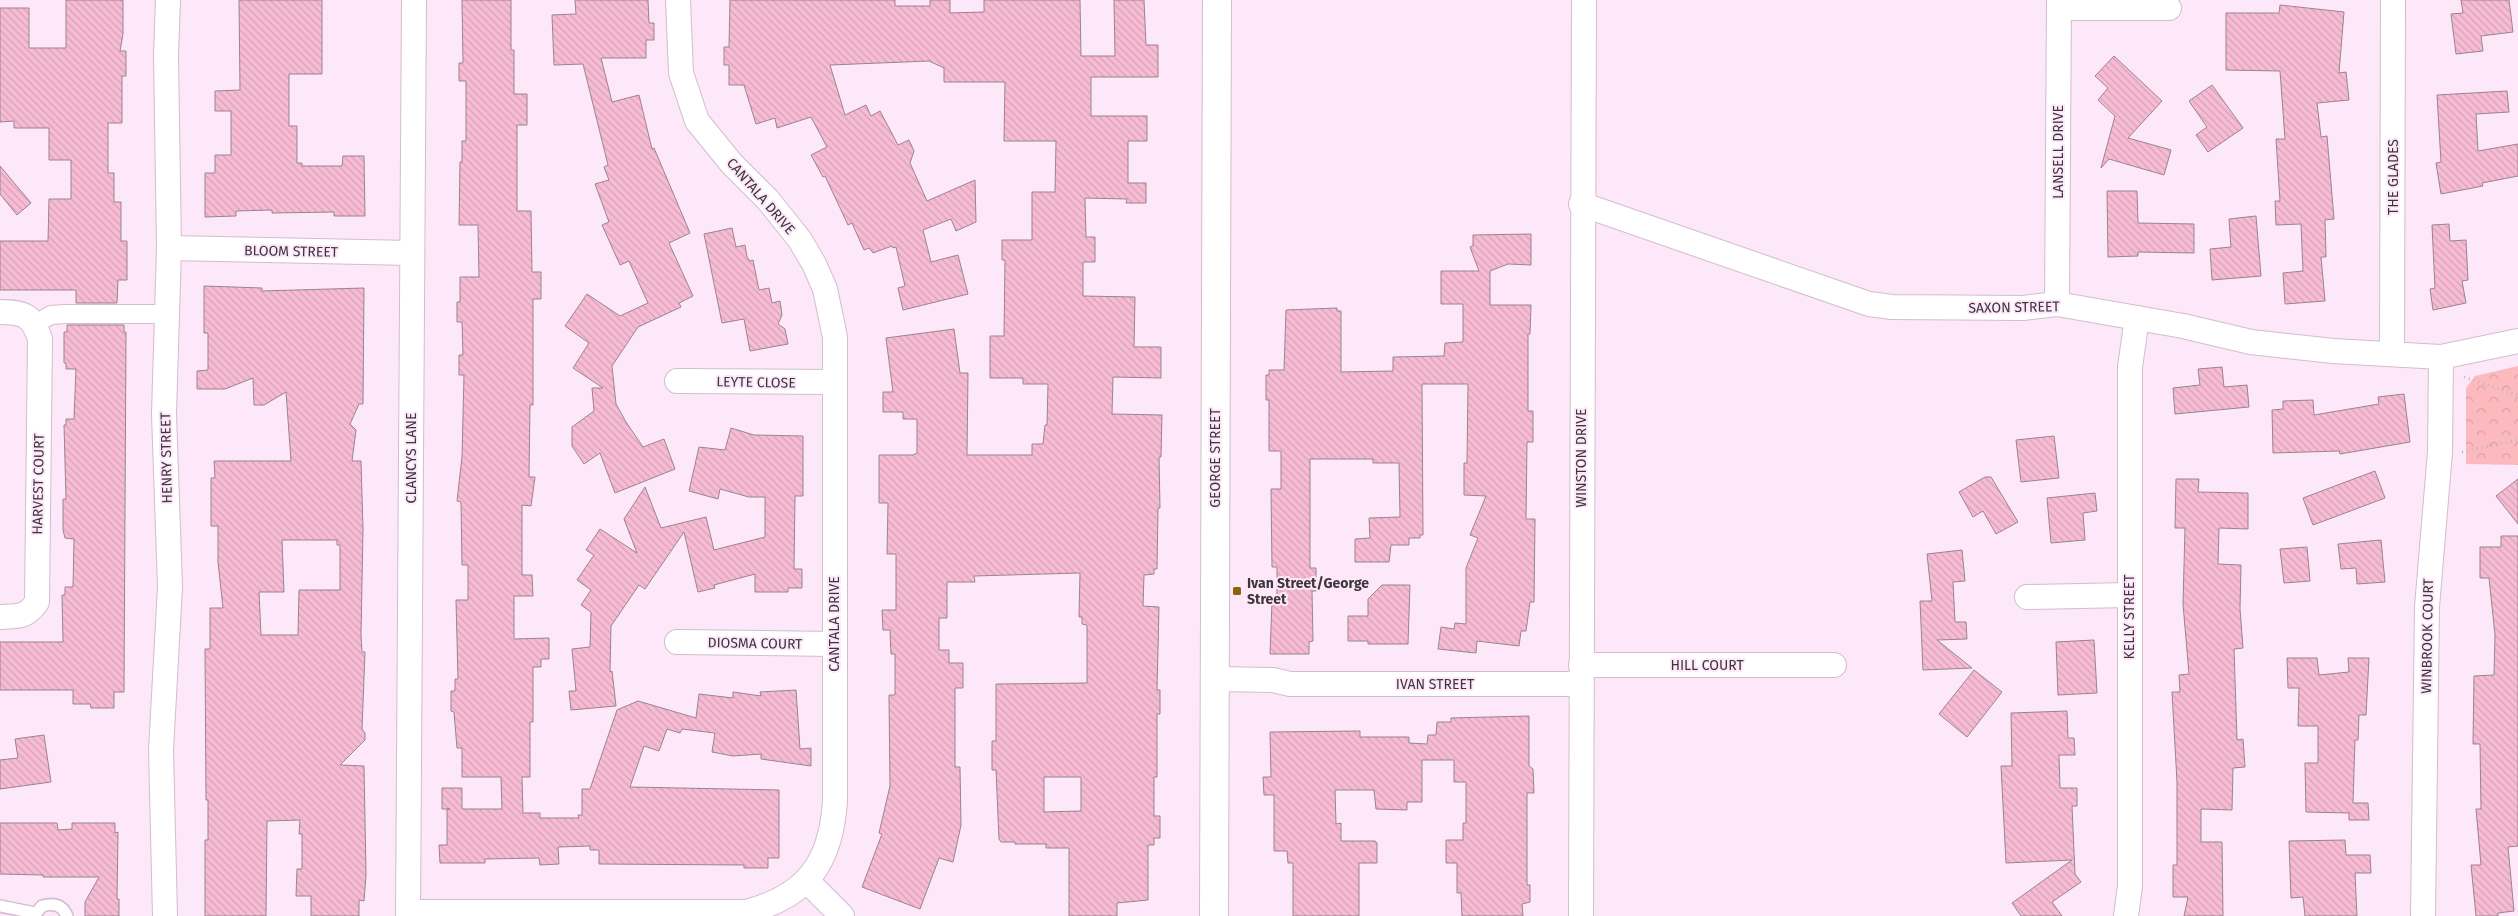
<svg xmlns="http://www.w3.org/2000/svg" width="2518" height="916" font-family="'Fira Sans',sans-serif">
	<defs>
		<pattern id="forest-crowns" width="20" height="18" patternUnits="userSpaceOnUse" patternTransform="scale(1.25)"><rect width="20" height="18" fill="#fcbabf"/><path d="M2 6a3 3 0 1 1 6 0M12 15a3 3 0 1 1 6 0" fill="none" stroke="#d9a0a5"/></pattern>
		<pattern id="building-back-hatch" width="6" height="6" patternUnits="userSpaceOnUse" patternTransform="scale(1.25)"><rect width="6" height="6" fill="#f7bcd4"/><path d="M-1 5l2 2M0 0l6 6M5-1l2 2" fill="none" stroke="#d5a2b7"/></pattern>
	</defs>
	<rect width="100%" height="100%" fill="#fde8fa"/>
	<!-- forest -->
	<polygon fill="url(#forest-crowns)" points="2518,366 2518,465 2466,464 2466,388 2475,376"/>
	<!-- building -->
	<g fill="url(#building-back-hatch)" stroke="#9c838d" fill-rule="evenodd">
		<polygon points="66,0 123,0 123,34 120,51 126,51 126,76 122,76 122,123 108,123 108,173 114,173 114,202 121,202 121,241 127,241 127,280 118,280 117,303 76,303 76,290 0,290 0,241 48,241 49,199 71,199 71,160 49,160 49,128 14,128 14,121 0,122 0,8 29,8 29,48 66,48"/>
		<polygon points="239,0 322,0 322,74 289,74 289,126 297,126 297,163 302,163 302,166 342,166 343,156 364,156 365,216 334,216 334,212 272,213 272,210 236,211 236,216 205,217 205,173 215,173 215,155 231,155 231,111 215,111 215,91 240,90"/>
		<polygon points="462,0 511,0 511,50 514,50 514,94 527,94 527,125 517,125 517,211 531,211 532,272 541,272 541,299 533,299 533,405 530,405 529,477 535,477 531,506 522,505 522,575 532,575 533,596 514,596 514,639 549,638 549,659 541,659 541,667 533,667 533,722 530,722 530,777 522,777 523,813 540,813 540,818 579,818 578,815 582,815 582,789 590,789 617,710 638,701 696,718 699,694 733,698 733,692 761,696 760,692 796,690 800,749 811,748 811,766 761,759 761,754 733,756 712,752 715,733 682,729 680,733 667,729 659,751 644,746 630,787 779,790 779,858 768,858 768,868 744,868 744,865 599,864 599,850 590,850 590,846 558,847 559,864 540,865 539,858 485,859 485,863 440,863 439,845 447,845 447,809 450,809 442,809 442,788 462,788 462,809 502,809 501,777 462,777 462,748 457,748 454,712 451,711 451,691 455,691 455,679 458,679 456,600 468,600 468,565 462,565 461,502 457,501 462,457 464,375 459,375 459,355 463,355 462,322 457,322 457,302 460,302 460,277 479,277 478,225 459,225 460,162 462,162 462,141 466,141 466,81 459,81 459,63 463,63"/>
		<polygon points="575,0 648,0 649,23 654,23 654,40 646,40 646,58 601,58 612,102 639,95 652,149 654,148 690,233 669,243 693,296 679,303 681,307 638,327 612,366 616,404 626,422 643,447 664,439 675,469 615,493 600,453 584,464 572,446 572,427 594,411 592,388 603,388 573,368 589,343 565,326 587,294 620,316 648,303 629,261 620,265 602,225 609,222 595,184 609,180 604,167 608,165 583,64 554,65 552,15 576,14"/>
		<path d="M730,0h165v6h35v-6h20v13l34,-1v-12h96l1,56h34l-1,-56h30l2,45h12v32h-67v39h56v25h-19v42h18v20h-20l1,-4 -42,-1 1,39h9v25h-12v34l52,1 -1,50h27v31l-48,-1 -1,37 50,1 -1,42h-2l1,51h-2l-1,61h-3v5l-10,1 -1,31 16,1 -2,83h3v24h-3v63h-3v39h6v22h-6v7h-6v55l-31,3v13h-48v-68h-23v-4h-31v-2h-14l-2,-3 -3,-69h-4v-29h4v-57l91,-1v-58l-5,-1v-7h-3l1,-44 -106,3 1,6h-28v36h-8v32h10v13h14v25h-8v79h5l1,58 -8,37 -14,-4 -19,51 -58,-22 20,-53 -3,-1 11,-47 -1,-91h6v-41h-4l-1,-24h-7l-1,-20h14v-56h-9l1,-51h-9v-48h34l4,-2v-34h-14v-7h-20v-20h10l-7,-54 68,-9 6,44h8l-1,82h65v-11h11l2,-19h2l1,-41h-25v-6h-33v-42h14l1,-76h-3v-20h30v-48h23l1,-51h-52l1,-59h-61v-14l-15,-7 -99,4 15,50 21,-10 5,11 9,-5 18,34 11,-5 5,11 -4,12 17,38 48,-21 1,42 -20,9 -5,-12 -28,11 8,32 27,-7 10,39 -65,16 -5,-22 7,-2 -9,-39 -3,1 -1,-2 -19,7 -4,-5 -5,2 -12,-27 -4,2 -23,-49 -2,1 -12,-22 16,-8 -16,-30 -34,11 -2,-10 -19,6 -12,-39h-15v-20h-5v-18h5zM1044,777h37v34l-37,1z"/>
		<polygon points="2461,0 2509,0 2513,32 2481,36 2483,51 2456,54 2451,14 2463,13"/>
		<polygon points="2280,5 2344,12 2339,73 2346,72 2349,100 2317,103 2321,137 2327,136 2334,219 2325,220 2326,257 2321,257 2325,301 2285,304 2283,273 2303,271 2301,224 2276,225 2275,201 2280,201 2276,139 2285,139 2280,71 2226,70 2226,13 2279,13"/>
		<polygon points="2114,56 2162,101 2128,138 2171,150 2164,175 2109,159 2101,168 2115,116 2098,100 2108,88 2095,76"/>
		<polygon points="2212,85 2243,128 2208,152 2196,135 2207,127 2189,101"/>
		<polygon points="2507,91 2509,112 2476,114 2478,151 2518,144 2518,176 2482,183 2483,186 2441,194 2436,163 2441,162 2437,95"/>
		<polygon points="0,166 31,203 17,215 0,194"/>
		<polygon points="2107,191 2137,191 2138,223 2194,224 2194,253 2138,252 2138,256 2108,257"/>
		<polygon points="2256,216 2261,276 2212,280 2210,249 2231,247 2229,219"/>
		<polygon points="2449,224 2450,241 2466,240 2468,280 2462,281 2466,303 2433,310 2430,289 2435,288 2432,225"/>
		<polygon points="732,228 736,247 745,245 747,257 750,261 753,260 759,290 769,288 772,303 780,301 782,315 778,324 785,329 788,344 750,351 744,319 722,323 704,234"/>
		<polygon points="1531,234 1531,265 1508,264 1490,271 1490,305 1531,305 1530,334 1528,334 1528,411 1533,411 1533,442 1527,442 1526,519 1535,519 1534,602 1530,602 1526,631 1521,631 1519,646 1477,641 1476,653 1438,649 1441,627 1454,629 1455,623 1466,624 1466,568 1478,538 1470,535 1486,496 1464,495 1464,463 1467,463 1468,384 1422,384 1423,535 1420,535 1420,538 1409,538 1409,545 1391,545 1389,562 1355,562 1355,539 1370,538 1369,518 1400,517 1399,463 1373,463 1373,459 1310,459 1310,568 1316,568 1316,591 1312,591 1313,641 1309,642 1309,654 1270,654 1272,602 1277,602 1277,567 1272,567 1271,489 1281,489 1281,451 1269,451 1269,400 1266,400 1266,375 1269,375 1269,370 1284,370 1286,310 1337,308 1337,311 1341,311 1341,372 1393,371 1393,357 1444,356 1445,343 1463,342 1463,304 1441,304 1441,271 1479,271 1470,247 1473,246 1473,235"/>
		<path d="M204,286l58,2v3l102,-3 -1,116h-4l-9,20 6,6 -4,31h9l2,68 -2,106 1,17h3l-3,77 3,4v7l-25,25 24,1 2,109 -2,26 -5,-1v16h-48v-20h-15l1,-27h5v-35h-3l1,-14 -33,1 -1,95h-61v-76h3v-40h-2l-1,-151h5v-41h13l-5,-46v-36h-7v-48h4l-1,-17h77l-5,-69 -22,13h-10l-1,-27 -28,11h-28v-18l11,-1v-37h-4zM282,540h55v5h3v45h-41l-1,45h-37l-2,-43h25z"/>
		<polygon points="67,325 124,325 124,332 126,332 124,692 114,692 114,708 91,708 90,704 73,704 73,690 0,690 0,642 63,642 62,595 65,595 65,587 73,587 74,539 65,538 63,530 63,499 66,499 64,425 66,425 66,419 74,419 76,369 66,369 66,363 64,363 64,332 67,332"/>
		<polygon points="2222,367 2224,387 2247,385 2249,407 2175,414 2173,388 2200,385 2198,369"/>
		<polygon points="2404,394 2410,442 2340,454 2339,451 2273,453 2272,410 2283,409 2283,401 2313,400 2314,415 2379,404 2378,397"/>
		<polygon points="731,428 754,435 803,436 803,496 795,496 794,569 802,569 802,588 788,588 788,592 755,592 755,574 714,585 715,588 698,592 684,532 645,589 639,585 611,626 610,672 612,671 616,706 571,710 569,691 576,691 572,649 590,647 591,612 581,605 591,590 577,580 594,555 586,550 600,529 637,553 624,519 645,487 661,528 706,517 714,550 765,537 765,497 749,497 720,489 718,499 689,491 699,447 725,450"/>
		<polygon points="2054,436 2059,478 2021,482 2016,440"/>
		<polygon points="2375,471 2385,498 2313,525 2303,498"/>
		<polygon points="1985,477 1991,477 2018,522 1996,534 1983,511 1973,517 1959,492"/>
		<polygon points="2176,479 2199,479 2198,492 2248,493 2248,529 2219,528 2218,564 2241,565 2240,609 2243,648 2234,649 2237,740 2243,739 2245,767 2233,768 2232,810 2201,809 2201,842 2222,842 2223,916 2184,916 2188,897 2173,897 2173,865 2177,865 2177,782 2172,692 2180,692 2179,675 2189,674 2183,604 2185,528 2175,528"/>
		<polygon points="2518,479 2518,524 2496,496"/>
		<polygon points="2095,493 2097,511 2083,513 2085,540 2051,543 2047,498"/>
		<polygon points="2501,536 2518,536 2518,846 2508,847 2514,911 2498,913 2498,916 2476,916 2471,865 2481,865 2476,809 2481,809 2480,744 2473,744 2474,676 2494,675 2495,635 2489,578 2480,578 2480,547 2501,547"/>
		<polygon points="2381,540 2385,582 2357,584 2356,568 2341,569 2338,544"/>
		<polygon points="2307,547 2310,581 2284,583 2280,549"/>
		<polygon points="1962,550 1965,581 1953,582 1955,622 1966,622 1967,639 1937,640 1972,668 1923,670 1920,601 1932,601 1927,554"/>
		<polygon points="1382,585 1410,585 1408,644 1368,644 1368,641 1348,641 1348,616 1368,616 1368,599"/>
		<polygon points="2094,640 2097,693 2058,695 2056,642"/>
		<polygon points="2287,658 2317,658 2319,675 2349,672 2348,658 2369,658 2366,715 2359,715 2358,740 2355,740 2353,803 2368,803 2369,820 2349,820 2349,813 2306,812 2305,763 2318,763 2318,726 2298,726 2299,688 2288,688"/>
		<polygon points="1974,670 2002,692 1967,737 1939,714"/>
		<polygon points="2067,711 2068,738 2074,738 2075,755 2059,755 2060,788 2077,788 2077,806 2072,806 2075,874 2081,882 2052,902 2062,916 2021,916 2012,903 2072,860 2006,863 2001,766 2012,766 2011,713"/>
		<polygon points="1529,716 1529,766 1533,769 1534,793 1527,793 1527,885 1530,885 1530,902 1522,904 1523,916 1462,916 1461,893 1457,893 1457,863 1446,863 1446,840 1463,840 1463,823 1466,823 1466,782 1454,782 1454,760 1422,760 1422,802 1407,802 1407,810 1376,809 1374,790 1335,790 1336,824 1341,823 1341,841 1375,841 1377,843 1377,863 1359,863 1359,916 1293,916 1293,863 1288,863 1287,851 1274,851 1274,795 1264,795 1263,777 1271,777 1270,732 1360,731 1360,737 1409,737 1409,743 1427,744 1428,735 1436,735 1437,722 1451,722 1451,718"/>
		<polygon points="44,735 51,782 0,789 0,760 18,758 15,739"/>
		<polygon points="0,823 57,823 58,830 72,829 72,823 115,823 115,833 118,832 117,899 119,899 119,916 85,916 85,902 99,877 43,877 43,875 0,874"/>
		<polygon points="2345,840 2346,855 2370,855 2371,873 2355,873 2357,916 2305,916 2303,897 2291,898 2289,841"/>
	</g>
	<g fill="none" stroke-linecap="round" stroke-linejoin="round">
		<!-- service casing -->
		<g stroke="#d2bdce" stroke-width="14">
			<g id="service">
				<polyline points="0,906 35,913"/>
				<path d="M34,916l8,-10c11,-3 20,-2 25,10"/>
			</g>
		</g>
		<!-- pedestrian casing -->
		<g stroke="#d2bdce" stroke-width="20">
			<polyline id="pedestrian" points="35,324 51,315 65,314 168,314"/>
		</g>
		<!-- minor casing -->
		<g stroke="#d2bdce" stroke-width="26">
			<g id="minor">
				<polyline points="2059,8 2169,8"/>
				<polyline points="1581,204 1869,304 1892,307 2023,308 2057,304 2183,326 2251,342 2333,351 2441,357 2518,341"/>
				<polyline points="169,248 412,253"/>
				<polyline points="2057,304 2059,0"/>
				<path d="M0,312c24,0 32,3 40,27l-3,263c-11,16 -19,14 -37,15"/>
				<polyline points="2392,353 2393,0"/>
				<polyline points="677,381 835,382"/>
				<polyline points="2027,597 2129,595"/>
				<polyline points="677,642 833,644"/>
				<polyline points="1581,665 1834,665"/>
				<polyline points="1215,679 1273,680 1290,684 1581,684"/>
				<polyline points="807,881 842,916"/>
				<path d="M408,912h338c61,-16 85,-49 89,-111v-464l-10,-48 -11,-25 -14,-24 -32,-40 -36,-36 -35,-43 -16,-48 -3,-73"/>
				<polyline points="165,916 161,750 170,587 164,414 169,248 166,55 168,0"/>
				<polyline points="408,916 414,0"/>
				<polyline points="1581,916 1584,0"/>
				<polyline points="2126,916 2130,886 2130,367 2137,318"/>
				<polyline points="2423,916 2427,607 2440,452 2441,357"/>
			</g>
		</g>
		<!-- secondary casing -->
		<g stroke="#d2bdce" stroke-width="30">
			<polyline id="secondary" points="1214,916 1217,0"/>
		</g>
		<!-- path -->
		<g stroke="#c3b2c0" stroke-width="3" stroke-dasharray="1 4" stroke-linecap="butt">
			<polyline points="2464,377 2518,395"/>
			<polyline points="2462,452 2518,440"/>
		</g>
		<!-- service -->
		<use href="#service" stroke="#fff" stroke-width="11"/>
		<!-- pedestrian -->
		<use href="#pedestrian" stroke="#fff" stroke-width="18"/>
		<!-- minor -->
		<use href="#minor" stroke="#fff" stroke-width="24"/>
		<!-- secondary -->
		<use href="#secondary" stroke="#fff" stroke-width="28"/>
	</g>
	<!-- markers -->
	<rect fill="#8f630b" stroke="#fde8fa" stroke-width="2" x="1232" y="586" width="10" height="10" rx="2.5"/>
	<g text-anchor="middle" stroke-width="4" stroke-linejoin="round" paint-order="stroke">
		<!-- street labels -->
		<g font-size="14" fill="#3d353b" stroke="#fde8fa">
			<text transform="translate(2058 152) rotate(-90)" y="5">LANSELL DRIVE</text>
			<text transform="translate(2393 177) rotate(-90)" y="5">THE GLADES</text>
			<text transform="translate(761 196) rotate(49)" y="5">CANTALA DRIVE</text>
			<text transform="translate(291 251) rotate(1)" y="5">BLOOM STREET</text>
			<text transform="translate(2014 307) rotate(-1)" y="5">SAXON STREET</text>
			<text transform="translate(756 382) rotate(1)" y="5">LEYTE CLOSE</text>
			<text transform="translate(166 458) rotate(-91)" y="5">HENRY STREET</text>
			<text transform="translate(411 458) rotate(-90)" y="5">CLANCYS LANE</text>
			<text transform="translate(1215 458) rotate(-90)" y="5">GEORGE STREET</text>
			<text transform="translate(1581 458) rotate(-90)" y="5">WINSTON DRIVE</text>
			<text transform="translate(38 484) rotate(-89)" y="5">HARVEST COURT</text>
			<text transform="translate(2129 617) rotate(-90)" y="5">KELLY STREET</text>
			<text transform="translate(834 624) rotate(-90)" y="5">CANTALA DRIVE</text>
			<text transform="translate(2427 636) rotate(-89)" y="5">WINBROOK COURT</text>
			<text transform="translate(755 643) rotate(1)" y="5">DIOSMA COURT</text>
			<text x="1707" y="670">HILL COURT</text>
			<text x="1435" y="689">IVAN STREET</text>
		</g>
		<!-- poi labels -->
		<g font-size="14" font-weight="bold" fill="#3d353b" stroke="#fde8fa" text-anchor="start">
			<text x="1247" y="588">Ivan Street/George<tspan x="1247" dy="16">Street</tspan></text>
		</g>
	</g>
</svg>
